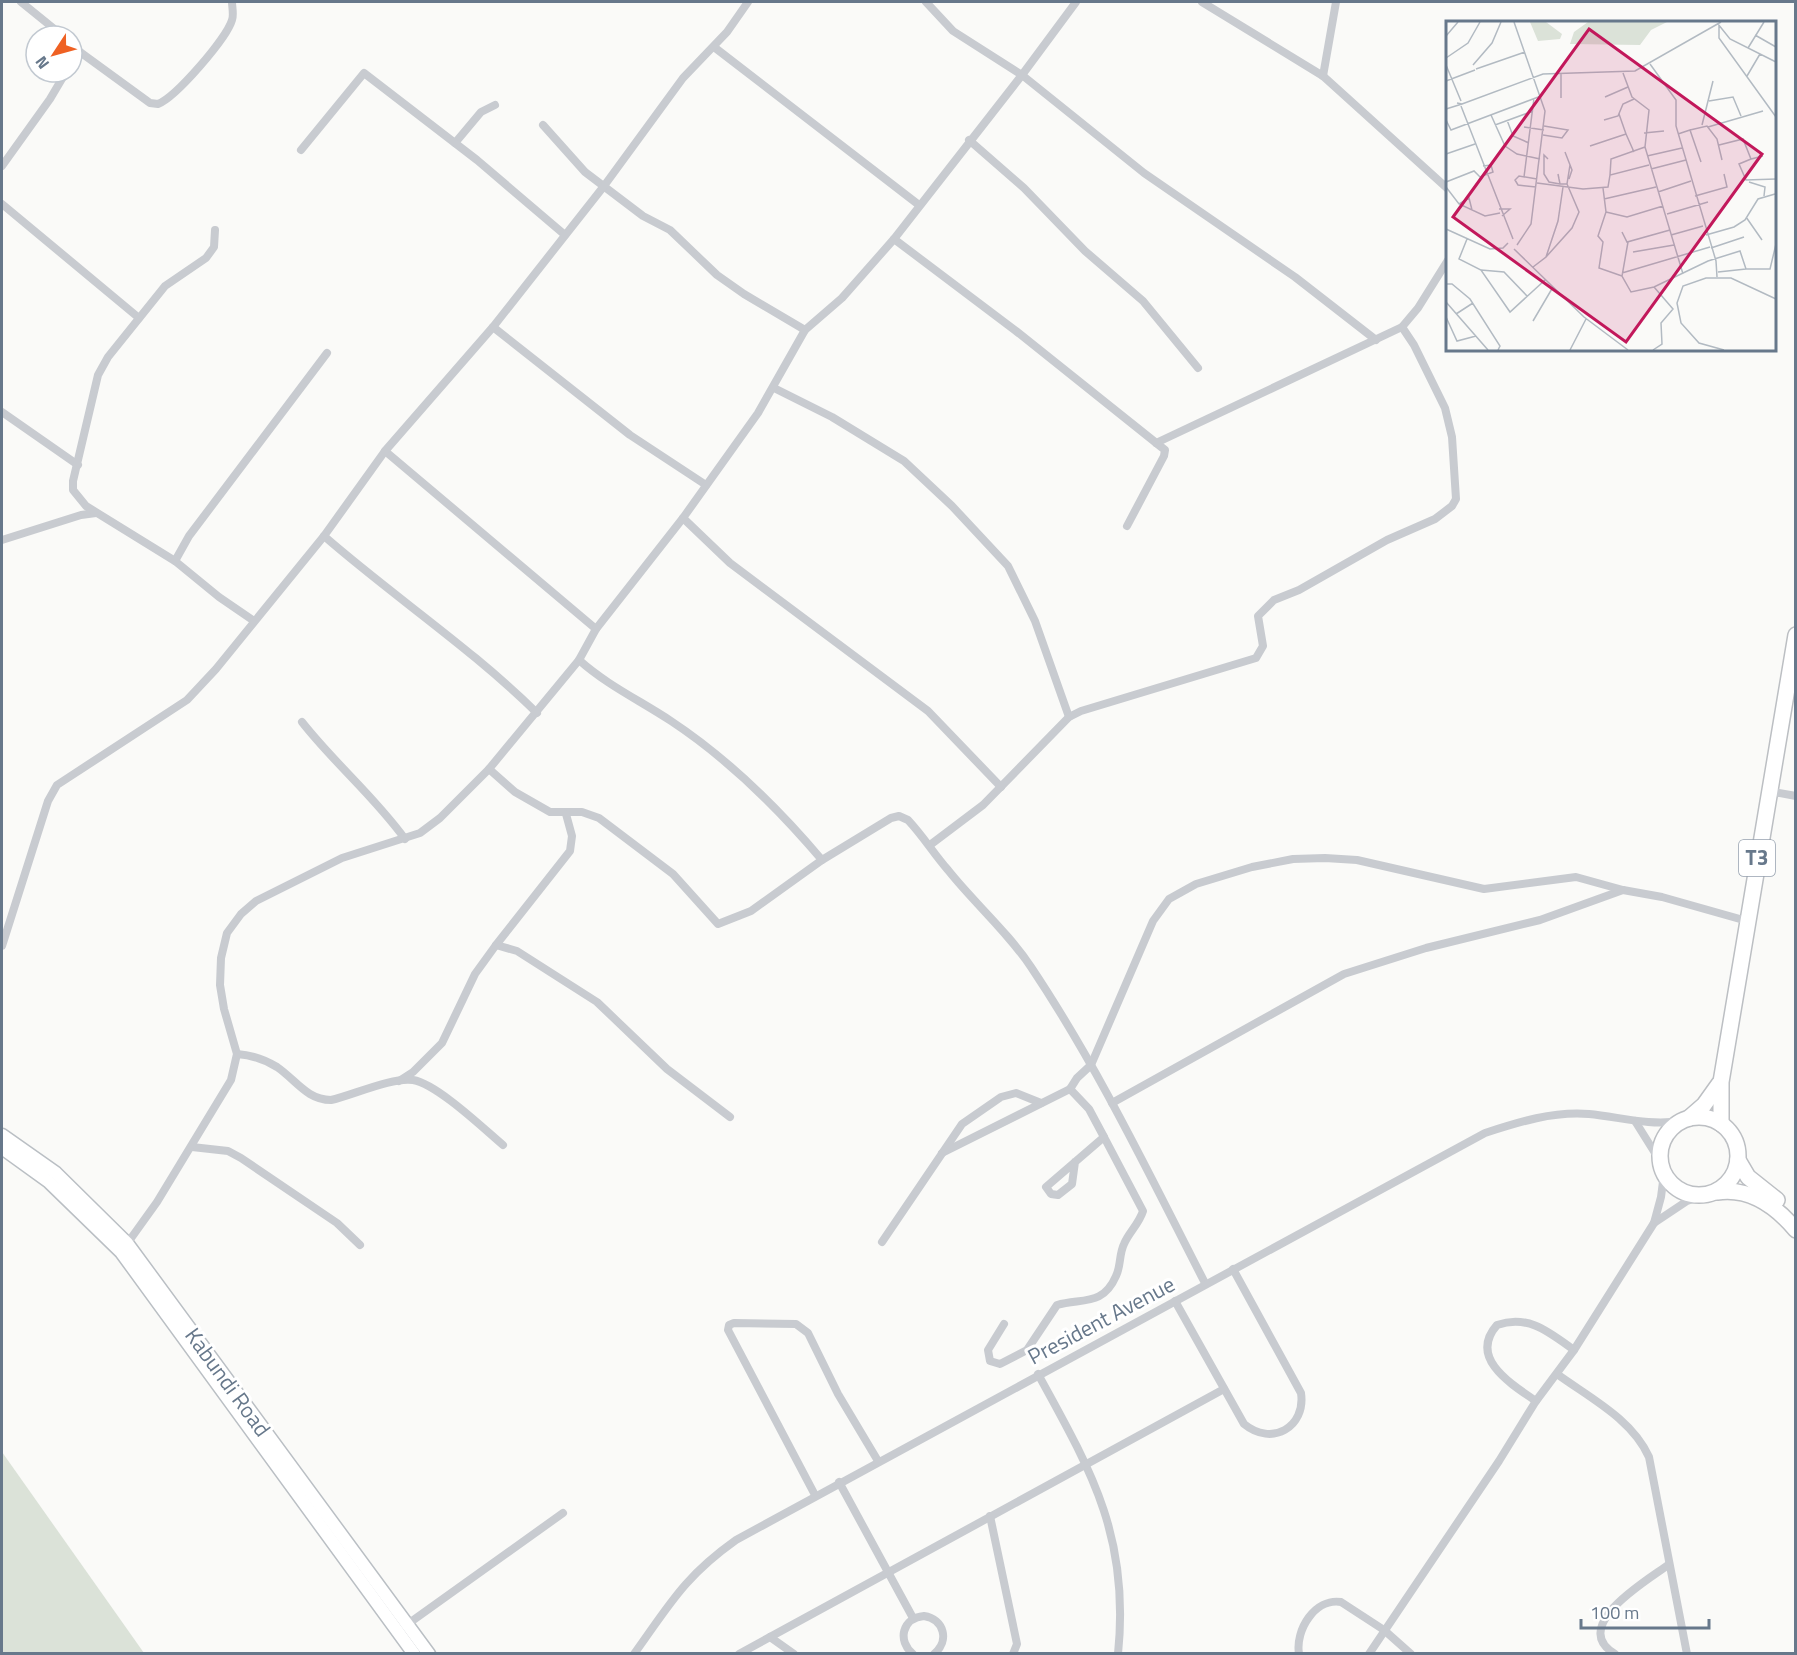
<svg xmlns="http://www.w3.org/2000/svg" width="1797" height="1655" font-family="'Titillium Web',sans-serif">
	<rect width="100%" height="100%" fill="#fafaf8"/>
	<!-- green -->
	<polygon fill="#dbe2d8" points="2,1452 144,1653 2,1653"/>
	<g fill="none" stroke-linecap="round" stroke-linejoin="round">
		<!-- secondary casing -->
		<g stroke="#babfc4" stroke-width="15">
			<g id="secondary">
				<polyline points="2,1135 56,1173 127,1243 429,1654"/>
				<polyline points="2,1148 49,1182 121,1252 414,1654"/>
			</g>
		</g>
		<!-- highway casing -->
		<g stroke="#bcbfc3" stroke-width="18">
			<g id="highway">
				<circle cx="1699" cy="1156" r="39"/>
				<polyline points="1689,1118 1704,1105 1719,1084"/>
				<polyline points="1721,1124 1721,1082 1796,635"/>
				<polyline points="1738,1160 1748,1177 1777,1200"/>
				<path d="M1717,1192c32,-5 59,14 79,38"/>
			</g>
		</g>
		<!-- street -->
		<g stroke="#c8cbd0" stroke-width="8">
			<polyline points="21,2 63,36"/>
			<polyline points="926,2 953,31 1022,75 1144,173 1295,277 1376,340"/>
			<polyline points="1202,2 1323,76 1448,189"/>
			<polyline points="72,44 80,52 72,63"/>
			<polyline points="714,47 919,205"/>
			<path d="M80,52l70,51 8,1c18,-7 69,-66 74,-84 2,-5 0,-13 0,-18"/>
			<polyline points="1323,76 1336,2"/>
			<polyline points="543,125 585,172 643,216 670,230 717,275 744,294 805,330"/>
			<polyline points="969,140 1024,188 1085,251 1143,301 1198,368"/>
			<polyline points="455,143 481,112 495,105"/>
			<polyline points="301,150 364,73 477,160 565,235"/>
			<polyline points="2,166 50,99 66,72"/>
			<polyline points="2,204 139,318"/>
			<polyline points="894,239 1016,331 1165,450 1164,456 1127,526"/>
			<polyline points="493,327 630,435 706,485"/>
			<polyline points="774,388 832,417 904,461 952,506 1008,566 1035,621 1069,717"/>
			<polyline points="2,412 78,465"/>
			<polyline points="1156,443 1402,327 1418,308 1448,260"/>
			<polyline points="385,451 596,629"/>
			<polyline points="683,518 730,563 928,711 1001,787"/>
			<path d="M324,536c70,61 147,112 213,177"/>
			<polyline points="2,540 81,515 96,513"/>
			<polyline points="175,561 86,506 73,490 73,481 98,375 108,357 165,286 206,258 214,247 215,230"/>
			<polyline points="254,621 219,597 175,561 189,536 327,353"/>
			<path d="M579,660c28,25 60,40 92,61 56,37 107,87 151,139l69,-42 8,-2 9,4c15,16 26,34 40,50 27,34 59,61 83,97 67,100 119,209 174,316"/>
			<path d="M302,722c32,41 72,74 103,117"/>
			<polyline points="489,769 515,792 550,812 582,812 599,818 673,874 718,924 751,911 822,860"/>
			<polyline points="1768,791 1796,796"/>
			<polyline points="930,845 983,805 1069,717 1081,711 1256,658 1263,646 1258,616 1274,600 1299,590 1387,540 1435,519 1452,506 1456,499 1452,437 1445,408 1414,345 1402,327"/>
			<polyline points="496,945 570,851 572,836 566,814"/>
			<polyline points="2,946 48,801 57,785 187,700 216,669 324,536 385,451 493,327 604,186 683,78 727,32 748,2"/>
			<path d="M237,1054c15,1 27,5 40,13 19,13 30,33 54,33 22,-5 61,-23 82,-20 24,4 70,48 90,65"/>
			<polyline points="399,1081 413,1072 442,1043 475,974 496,945 517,951 597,1002 667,1069 730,1117"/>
			<polyline points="1070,1089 1089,1109 1104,1137 1046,1187 1051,1194 1058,1195 1072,1184 1075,1162"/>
			<polyline points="1112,1103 1344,974 1426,948 1540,920 1623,890 1662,897 1747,921"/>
			<polyline points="1635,1121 1660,1161"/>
			<polyline points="192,1147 228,1151 241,1158 337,1223 360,1245"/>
			<polyline points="942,1153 1070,1089 1077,1078 1091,1065 1153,921 1169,899 1196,884 1252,867 1293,859 1325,858 1357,860 1484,889 1576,877 1623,890"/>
			<polyline points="1654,1223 1687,1201 1705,1195"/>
			<polyline points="882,1242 962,1124 1001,1097 1016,1093 1041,1103"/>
			<polyline points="124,1248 157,1202 231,1080 237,1054 224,1009 220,985 221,958 227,933 241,914 256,901 342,858 420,833 440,818 489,769 579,660 596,629 683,518 758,413 805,330 842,298 894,239 1022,75 1076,2"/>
			<path d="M1175,1301l69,123c28,23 62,3 57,-31l-68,-124"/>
			<path d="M1004,1324l-16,26 2,11 10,3 27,-14 30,-45c26,-7 46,1 59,-29 5,-10 3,-22 8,-32 5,-12 15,-20 19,-33l-39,-74"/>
			<path d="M1038,1374c54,98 92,164 80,280"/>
			<path d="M1557,1374c33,24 75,45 92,83l38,197"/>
			<path d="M1536,1401c-25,-17 -68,-43 -39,-76 31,-11 52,7 77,25"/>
			<polyline points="839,1482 913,1618"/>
			<polyline points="815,1495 728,1330 729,1325 734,1323 796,1324 808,1333 838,1394 878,1461"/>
			<polyline points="990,1516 1017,1644 1013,1654"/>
			<polyline points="405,1626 563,1513"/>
			<polyline points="770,1637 794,1654"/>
			<path d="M634,1654c36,-50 50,-77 102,-114l749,-407c34,-11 68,-22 104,-19 31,3 60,12 91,7"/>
			<polyline points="739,1654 1224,1389"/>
			<path d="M913,1654c-16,-13 -11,-36 11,-38 20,3 26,25 10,38"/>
			<path d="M1299,1654c-4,-24 16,-56 42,-52l43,28 27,24"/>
			<polyline points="1369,1654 1499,1461 1536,1401 1574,1350 1654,1223 1661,1197 1664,1174"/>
			<path d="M1615,1654c-47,-28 33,-74 53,-89"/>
		</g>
		<!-- secondary -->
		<use href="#secondary" stroke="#fff" stroke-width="12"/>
		<!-- highway -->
		<use href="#highway" stroke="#fff" stroke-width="15"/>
	</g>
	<g text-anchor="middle" stroke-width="6" stroke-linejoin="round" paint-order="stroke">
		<!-- shield labels -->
		<rect fill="#fff" stroke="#95a0ae" stroke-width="1.5" x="1739" y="840" width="36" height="36" rx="4.5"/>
		<g font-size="21" font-weight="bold" fill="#67788b">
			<text x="1757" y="865">T3</text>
		</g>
		<!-- street labels -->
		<g font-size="22" fill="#67788b" stroke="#fff">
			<text transform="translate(1101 1320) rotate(-28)" y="8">President Avenue</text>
			<text transform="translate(228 1382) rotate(54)" y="8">Kabundi Road</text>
		</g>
	</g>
	<!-- overview -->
	<g transform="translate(1446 21)">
		<rect width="330" height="330" fill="#fafaf8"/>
		<path d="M84,1h16l16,12 -2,5 -22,2zM142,1h79l-16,8 -11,15 -70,-1 4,-12z" fill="#dbe2d8"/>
		<path fill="none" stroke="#b2bac2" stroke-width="1.5" d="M68,1l31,89 -14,113 -14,21M272,3l12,15 46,23M273,5v12l57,79M309,14l21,12M0,15l12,-14M302,27l16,-26M0,37l22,-15 12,-21M204,43l26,36v26l40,135 1,16M0,44l15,36M27,44l19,-22 9,-21M30,48l49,-17M177,52l9,24 17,13 -4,37 38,127M301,55l13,-22M0,60l29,-11M159,76l23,-10M115,77v-25M263,80l24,-4 8,19M16,83l81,-30 92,-3 86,-49M15,85l52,133M0,88l16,-5 -5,-1M45,94l14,31 12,8 23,5M0,99l5,10 90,-34M61,99l6,16 16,7M158,99l14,-4 5,-12 11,-5M49,104l38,-14M256,104l11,-44M78,106l20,3M262,106l55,-16M244,109l17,-4 10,13 5,21M198,112l20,-2M180,113l8,18M232,113l12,-4 11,32M97,114l19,3 6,-8 -24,-4M273,124l24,-6 8,20 12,-3M144,125l36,-12 -7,-20M119,131l7,18 -3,9M0,133l29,-10M201,135l35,-8M102,138l-4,-4v19l5,8 11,2M305,138l-12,5 7,16 30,-1M205,148l35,-9M164,154l1,-16 34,-12M78,156l10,-79M113,158l-1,-5 2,10h7M0,161l28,-11 6,6 13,-5 -2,-7 -8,1M303,161l16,5 -1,9M91,162l46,6 25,-2 2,-12 39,-10M0,166l13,17 26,12 15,-3M90,166l-18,-2 -3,-5 4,-4 18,3M157,167l3,24 -8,24 5,6 -4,26 23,8M212,171l33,-11M249,175l32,-9 -3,-13M158,178l52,-12M13,183l10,-6 3,12M53,188h11l-8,7M160,191l21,5 36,-11M221,193l41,-12M300,196l16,23M0,208l44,20 13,-1 5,-5M176,211l5,10 43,-12M225,214l32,-9M260,214l28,-8 11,-7 13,-21 17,-5M21,218l-8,20 22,11 29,42 35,-32M182,221l-6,34 9,16 23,-5 54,-26 32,-10 6,18h24l6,-25M265,227l33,-11M68,228l70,68 44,33M187,231l41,-7M100,236l26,-29 7,-16 -12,-28 3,-19M87,246l13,-10 12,-36 5,-34M35,249l23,2 23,24M272,251l28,-3M176,252l88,-26M0,263h6l18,15 30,47 -2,4M0,281l42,48M10,293l17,-11M0,296l11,24 19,-5M87,300l20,-34M124,329l16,-31M207,329l9,-6 -1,-21 12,-14 -19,-22M278,329l-25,-7 -18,-20 -4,-20 6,-17 23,-8h25l45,21"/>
		<path fill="#c2185b" fill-opacity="0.15" stroke="#c2185b" stroke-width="3" d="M143,8l173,125 -136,188 -173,-125z"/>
		<rect width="330" height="330" fill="none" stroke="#67788b" stroke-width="3"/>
	</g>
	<!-- border -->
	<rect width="1797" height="1655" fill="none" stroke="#67788b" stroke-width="6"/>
	<!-- north arrow -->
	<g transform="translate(54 54) rotate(234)"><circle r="28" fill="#ffffff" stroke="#c2c9d1" stroke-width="1.5"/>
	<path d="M0-4.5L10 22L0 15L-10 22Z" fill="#ef6123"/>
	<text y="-9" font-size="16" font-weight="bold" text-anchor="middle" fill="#67788b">N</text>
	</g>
	<!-- scale -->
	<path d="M1581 1619v9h128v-9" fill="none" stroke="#67788b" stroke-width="3"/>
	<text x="1590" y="1619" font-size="18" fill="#67788b" stroke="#ffffff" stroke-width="4.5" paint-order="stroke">100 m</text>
</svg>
